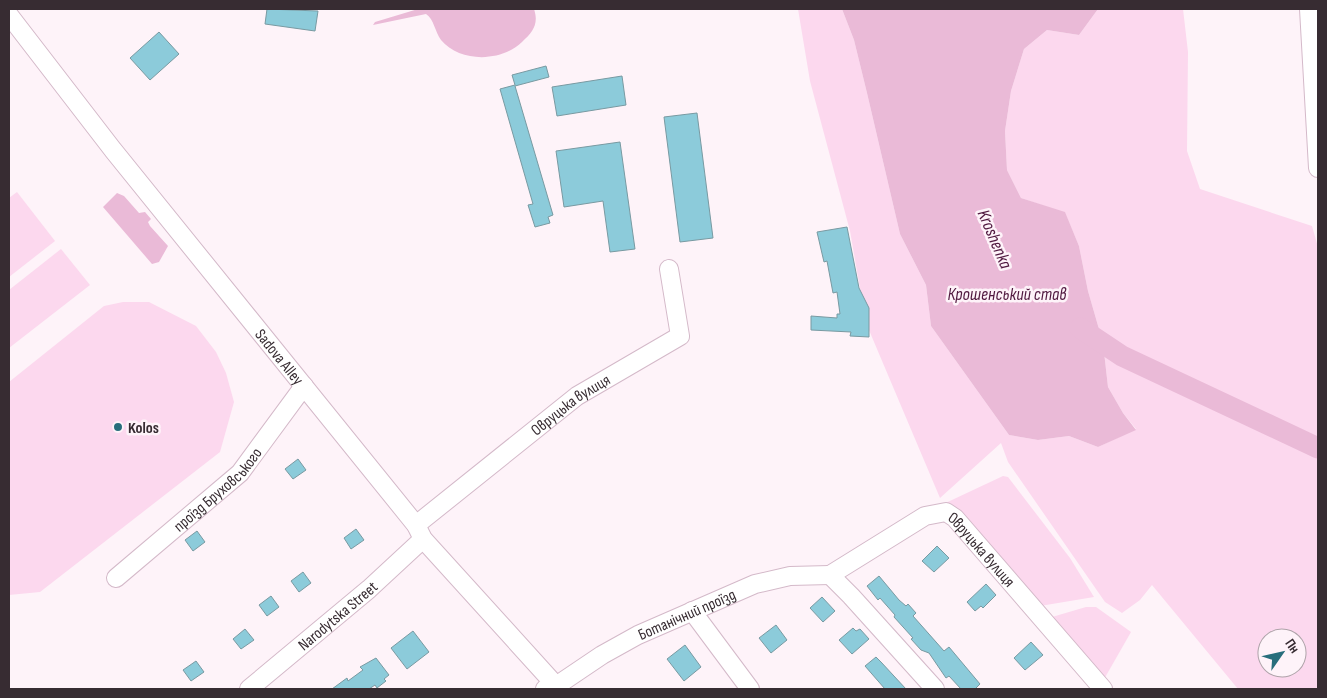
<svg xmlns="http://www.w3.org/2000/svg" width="1327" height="698" font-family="'Sofia Sans Condensed',sans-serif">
	<rect width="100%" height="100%" fill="#fef3f9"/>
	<!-- green -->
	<g fill="#fcd8ee" fill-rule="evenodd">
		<path d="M798,9h44l12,31 13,53 33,141 26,51 5,41 78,109 29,5 31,-4 29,11 38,-18 -13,-16 -15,-26 -5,-44 -15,-52 -9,-45 -14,-33 -44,-15 -14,-28 -2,-39 6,-40 13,-42 23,-19 32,5 19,-26h85l5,43 -1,99 13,38 112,37 6,21v442h-80l-86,-104 -12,15 -18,13 -17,-11 -97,-140 -7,-19 -61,55 -74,-175 -16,-92 -40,-150zM1267,638h30v30h-30z"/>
		<polygon points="17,192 55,241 9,277 9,198"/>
		<polygon points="61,249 90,285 9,348 9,290"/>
		<polygon points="123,302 149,302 196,326 216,352 226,373 234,402 220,452 40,592 9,595 9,382 104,306"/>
		<polygon points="1003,476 1008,477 1070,558 1094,597 1040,606 937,507"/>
		<polygon points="1086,607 1096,607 1131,632 1103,681 1052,617"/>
	</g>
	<!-- water -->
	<g fill="#eabad7">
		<path d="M418,9h116c5,15 -1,23 -12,33 -20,20 -62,21 -81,-2 -6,-8 -7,-21 -15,-26l-53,11 2,-3z"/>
		<polygon points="842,9 1098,9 1079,35 1047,30 1024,49 1011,91 1005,131 1007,170 1021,198 1065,212 1079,246 1088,291 1103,343 1108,387 1123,413 1136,430 1098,447 1069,436 1038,440 1009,435 931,326 926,285 900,234 867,93 854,40"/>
		<polygon points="117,193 124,196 139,213 145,212 151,219 148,222 150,226 168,246 159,262 152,264 103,207"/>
	</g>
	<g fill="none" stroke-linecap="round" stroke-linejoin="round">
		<!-- river -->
		<polyline stroke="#eabad7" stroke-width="21" points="1080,328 1122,356 1318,448"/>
	</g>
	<!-- building -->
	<g fill="#8ccbda" stroke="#799aa2">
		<polygon points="267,9 318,11 315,31 265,24"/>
		<polygon points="159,32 179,54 150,80 130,58"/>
		<polygon points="546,66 549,77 515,86 553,215 548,217 550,223 535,227 528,205 533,204 500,89 515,85 512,75"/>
		<polygon points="622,76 626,105 557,116 552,87"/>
		<polygon points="697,113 713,238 680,242 664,117"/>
		<polygon points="620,142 635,249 610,252 603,201 564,207 556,151"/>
		<polygon points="847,227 859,288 869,308 869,337 850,336 851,332 811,330 811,316 837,318 837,314 840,314 837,292 833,293 827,261 824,262 817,232"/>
		<polygon points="298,459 306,470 293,479 285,469"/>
		<polygon points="356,529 364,540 351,549 344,538"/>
		<polygon points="197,531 205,542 193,551 185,540"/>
		<polygon points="937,546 949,558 934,572 922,561"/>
		<polygon points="303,572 311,583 299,592 291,581"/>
		<polygon points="879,576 899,600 906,606 908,604 916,613 913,616 944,651 949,647 980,684 975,689 961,689 949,676 946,678 929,653 921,650 911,639 913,638 894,617 895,615 880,598 878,600 867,586"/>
		<polygon points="986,584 996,595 983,608 981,606 975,611 967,602"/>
		<polygon points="271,596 279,607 267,616 259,605"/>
		<polygon points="822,597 835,611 823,622 810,608"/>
		<polygon points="776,625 787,640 771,653 759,638"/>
		<polygon points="853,628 856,631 860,629 869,639 852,654 839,640"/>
		<polygon points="245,629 254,640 241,649 233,639"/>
		<polygon points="413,631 429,652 407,669 391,648"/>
		<polygon points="1031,642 1043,655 1025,670 1014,658"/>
		<polygon points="685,645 701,667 684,681 667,659"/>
		<polygon points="876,657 881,662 906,689 885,689 865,666"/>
		<polygon points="376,658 389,675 384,679 386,681 377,688 375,685 369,689 332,689 347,678 348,681 363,670 360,667"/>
		<polygon points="196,661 204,672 191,681 183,670"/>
	</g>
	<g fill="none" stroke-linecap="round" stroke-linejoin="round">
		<!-- minor casing -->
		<g stroke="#d4b9c9" stroke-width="20">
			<g id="minor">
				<polyline points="1309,9 1318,168"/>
				<path id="s1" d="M9,15l104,135 303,375 7,14 136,150"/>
				<path id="s2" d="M416,525l161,-129 103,-60 -11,-67"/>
				<path id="s3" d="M830,575l95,-59 21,-4 9,6 148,171"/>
				<polyline points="830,575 851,596 935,689"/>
				<path id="s4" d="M116,578l124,-105 64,-87"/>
				<polyline points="692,611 750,689"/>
				<path id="s5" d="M249,689l120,-100 54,-50"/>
				<path id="s6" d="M545,689l11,-3 46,-31 36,-20 117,-51 35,-8 40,-1"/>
			</g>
		</g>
		<!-- minor -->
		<use href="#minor" stroke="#fff" stroke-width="18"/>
	</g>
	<!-- markers -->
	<circle fill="#286e7c" stroke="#fef3f9" stroke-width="2" cx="118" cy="427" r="5"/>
	<g text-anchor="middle" stroke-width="5" stroke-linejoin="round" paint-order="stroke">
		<!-- street labels -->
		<g font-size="16" fill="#372c32" stroke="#fef3f9">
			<text dy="6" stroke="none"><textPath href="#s1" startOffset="436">Sadova Alley</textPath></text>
			<text dy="6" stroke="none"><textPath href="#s2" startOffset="196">Овруцька вулиця</textPath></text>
			<text dy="6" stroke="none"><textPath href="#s4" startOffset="135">проїзд Бруховського</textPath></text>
			<text dy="6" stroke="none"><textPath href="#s3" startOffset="185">Овруцька вулиця</textPath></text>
			<text dy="6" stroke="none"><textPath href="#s6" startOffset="161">Ботанічний проїзд</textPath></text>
			<text dy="6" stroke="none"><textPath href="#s5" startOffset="115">Narodytska Street</textPath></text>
		</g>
		<!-- poi labels -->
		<g font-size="16" font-weight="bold" fill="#372c32" stroke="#fef3f9" text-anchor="start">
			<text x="128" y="433">Kolos</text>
		</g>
		<!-- water labels -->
		<g font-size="18" font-style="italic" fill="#511940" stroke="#fef3f9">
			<text transform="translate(995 239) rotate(67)" y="6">Kroshenka</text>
			<text x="1007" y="300">Крошенський став</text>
		</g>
	</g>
	<!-- border -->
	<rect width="1327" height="698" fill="none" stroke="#372c32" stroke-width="20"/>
	<!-- north arrow -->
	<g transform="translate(1282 653) rotate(56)"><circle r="24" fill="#fef3f9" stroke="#aea3a9"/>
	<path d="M0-4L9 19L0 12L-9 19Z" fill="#286e7c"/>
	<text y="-8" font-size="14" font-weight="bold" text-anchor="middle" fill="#372c32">Пн</text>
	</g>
</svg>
